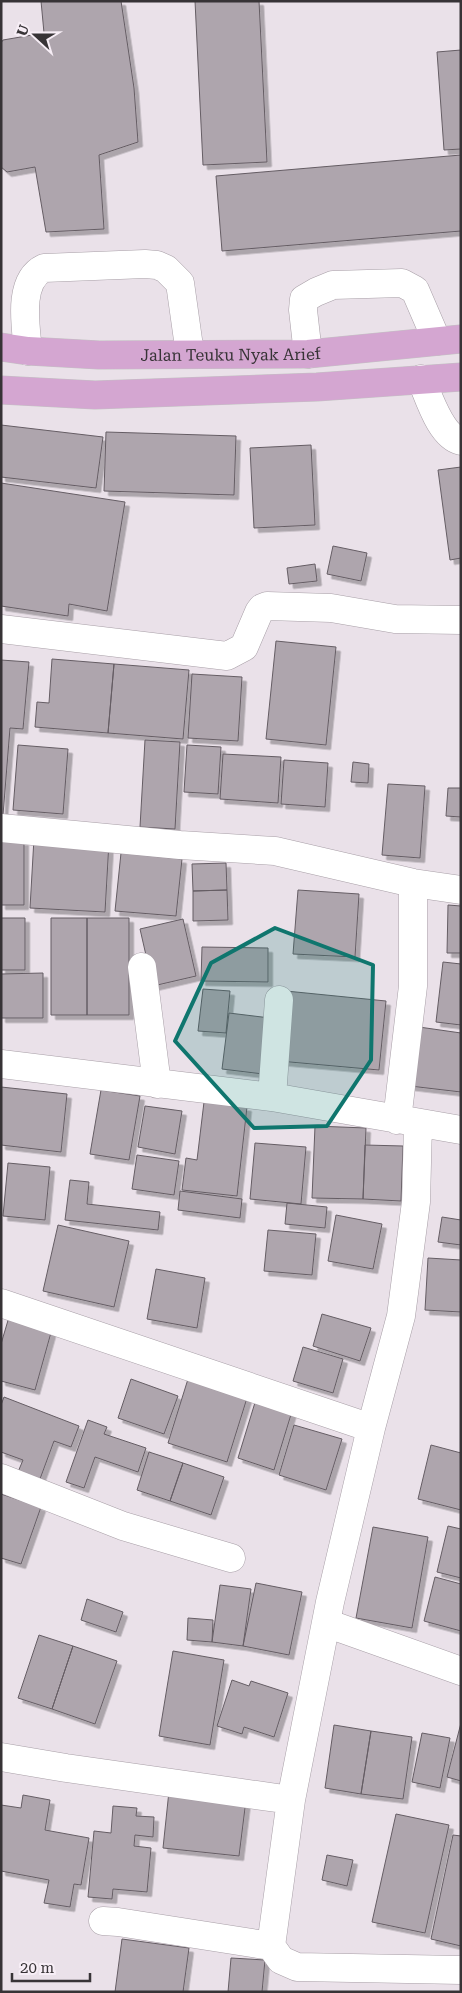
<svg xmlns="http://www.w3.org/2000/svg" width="462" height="1993" viewBox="0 0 462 1993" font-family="'Roboto Serif',serif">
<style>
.building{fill:#aea5ad;stroke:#655d64;filter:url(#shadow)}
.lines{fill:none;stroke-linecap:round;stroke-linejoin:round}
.minor-casing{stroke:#a89fa7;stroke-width:29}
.major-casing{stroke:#c3c2c3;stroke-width:29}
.minor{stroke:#fff;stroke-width:28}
.major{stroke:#d4a6d1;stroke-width:28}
.marked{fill:#0f766e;fill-opacity:0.2;stroke:#0f766e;stroke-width:4;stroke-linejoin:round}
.labels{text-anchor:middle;stroke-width:4;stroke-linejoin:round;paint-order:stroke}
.street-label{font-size:16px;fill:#373336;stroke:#f7eef6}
</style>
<defs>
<filter id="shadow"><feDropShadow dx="4.5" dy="4.5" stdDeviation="0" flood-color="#0004"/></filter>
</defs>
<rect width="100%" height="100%" fill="#eae1e9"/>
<!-- building -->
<path class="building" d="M41,1H121L134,88L138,142L99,155L104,229L46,232L35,167L7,172L1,167V43L3,40L44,33Z
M195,1H259L267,162L203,165Z
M461,50V149L444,150L437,52Z
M461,155V231L222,251L216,176Z
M1,425L103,437L96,488L1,477Z
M106,432L236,436L234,495L104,491Z
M311,445L315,525L254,528L250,448Z
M461,467V558L450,560L438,470Z
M1,483L125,502L107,611L69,604L68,616L1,606Z
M333,546L367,553L361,581L327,574Z
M315,564L317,581L289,584L287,568Z
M276,641L336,647L326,745L266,739Z
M52,659L114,664L108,733L35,727L37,702L49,703Z
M1,660L29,662L23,729L10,728L3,815L1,814Z
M114,664L189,670L183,739L108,733Z
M192,674L242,677L238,741L188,738Z
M145,740L180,742L175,829L140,827Z
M18,745L68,749L63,814L13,810Z
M187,745L221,747L218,794L184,792Z
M223,754L281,757L278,803L220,799Z
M284,760L328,763L325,807L281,804Z
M353,762L369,764L368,783L351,782Z
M388,784L425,786L420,858L382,855Z
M448,788H461V817L446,816Z
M34,838L109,842L105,912L30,908Z
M1,841H24V905H1Z
M121,853L182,859L176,916L115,911Z
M226,863L227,890L193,891L192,864Z
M227,890L228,920L193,921V891Z
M298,890L359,894L355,957L293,954Z
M448,905L461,906V953H447Z
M1,918H25V970H1Z
M51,918H87V1015H51Z
M87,918H129V1015H87Z
M183,919L196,976L153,986L140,929Z
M202,947L268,948V982L201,981Z
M443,962L461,964V1025L436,1022Z
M43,973V1018H1V974Z
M203,989L230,991L226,1033L198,1031Z
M286,991L386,1001L379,1070L279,1061Z
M229,1013L270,1018L263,1074L222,1069Z
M419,1027L461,1033V1092L410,1086Z
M1,1087L67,1094L61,1152L1,1145Z
M101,1090L140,1096L129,1160L90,1154Z
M204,1102L247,1107L237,1196L182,1190L186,1158L197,1160Z
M145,1106L182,1111L175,1154L138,1147Z
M315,1126L366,1128L363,1199L312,1198Z
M255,1143L306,1147L301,1204L250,1199Z
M365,1145L403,1146L401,1201L363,1199Z
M137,1155L179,1161L174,1195L132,1189Z
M8,1163L50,1167L45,1220L3,1216Z
M70,1180L89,1182L87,1204L160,1212L158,1230L65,1220Z
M180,1191L242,1199L240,1218L178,1210Z
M287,1203L327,1207L325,1228L285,1224Z
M336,1215L382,1224L373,1269L328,1261Z
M442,1217L461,1220V1245L438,1242Z
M58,1225L129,1241L114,1307L43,1291Z
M268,1230L316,1234L312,1275L264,1271Z
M428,1258L461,1260V1312L425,1310Z
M156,1269L205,1278L197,1328L147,1319Z
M322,1314L371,1328L360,1361L313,1346Z
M9,1317L52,1329L35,1390L1,1381V1344Z
M303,1347L343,1359L333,1393L293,1381Z
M131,1379L178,1396L164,1434L118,1418Z
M188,1379L247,1398L227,1462L168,1443Z
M257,1396L293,1408L274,1470L238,1458Z
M4,1397L79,1426L71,1447L54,1441L40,1479L18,1472L23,1460L1,1452V1405Z
M88,1420L107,1427L104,1434L146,1448L138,1472L95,1457L84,1488L66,1482Z
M294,1425L342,1439L326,1490L279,1475Z
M431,1445L461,1453V1510L418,1499Z
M149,1452L183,1463L170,1501L137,1490Z
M183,1463L224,1477L211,1515L170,1501Z
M1,1494L41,1507L21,1564L1,1558Z
M448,1526L461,1529V1578L437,1572Z
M373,1527L428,1537L412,1628L356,1618Z
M435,1577L461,1584V1631L424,1621Z
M256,1583L302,1592L289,1655L243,1646Z
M220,1585L251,1589L243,1646L212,1642Z
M87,1599L123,1612L116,1632L81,1620Z
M188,1618L213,1620L212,1642L187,1640Z
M39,1635L73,1646L52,1709L18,1698Z
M73,1646L117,1661L95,1724L52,1709Z
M173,1651L224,1660L210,1745L159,1736Z
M232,1680L249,1686L251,1681L288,1693L274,1737L244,1727L242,1734L217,1726Z
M461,1723V1781L447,1777Z
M334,1725L371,1731L361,1794L325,1788Z
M371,1731L412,1737L403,1799L361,1794Z
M422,1733L450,1738L440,1788L412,1782Z
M169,1791L246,1800L239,1856L163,1848Z
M23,1795L50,1800L45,1830L89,1838L81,1885L74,1884L70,1907L44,1903L49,1880L1,1871V1805L21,1808Z
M113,1806L137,1808L136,1816L154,1817L153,1837L135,1835L134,1846L151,1848L147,1892L113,1889L112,1899L88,1897L94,1831L111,1833Z
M396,1814L449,1825L425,1933L372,1922Z
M453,1835L461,1836V1946L431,1939Z
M327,1855L353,1860L347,1886L322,1880Z
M122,1939L189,1948L183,1992H115Z
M231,1958L265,1960L262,1992H228Z"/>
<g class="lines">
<defs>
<path id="minor" d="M28,351C26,327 17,281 44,268L145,264L157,265L166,269L180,283L190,354
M308,354L303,310L304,299L316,292L333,285L402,283L415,290L437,341
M421,379C429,397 440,436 461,441
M1,629L227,656L244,647L259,612L262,608L267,606L331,608L395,619L461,620
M1,828L180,845L275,851L413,883L461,890
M142,967L157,1084
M1,1064L272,1097L461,1130
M272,1097L279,1000
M397,1120L413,986V883
M418,1124L416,1202L401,1316L371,1428L330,1602L291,1800L271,1946L281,1960L297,1967L461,1970
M1,1303L371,1428
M1,1478L123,1526L231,1558
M326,1623L461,1671
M1,1757L66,1768L291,1800
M103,1921L118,1922L271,1946"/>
<g id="major">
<path id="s1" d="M1,347L28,351L99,355L308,354L461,339"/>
<path d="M1,390L95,395L317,387L461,377"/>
</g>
</defs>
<!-- minor casing -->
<use href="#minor" class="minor-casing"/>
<!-- major casing -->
<use href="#major" class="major-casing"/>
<!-- minor -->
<use href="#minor" class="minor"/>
<!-- major -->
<use href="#major" class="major"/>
</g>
<!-- marked area -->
<path class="marked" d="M275,928L373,965L371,1060L327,1126L254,1128L175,1041L211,963Z"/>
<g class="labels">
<!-- street labels -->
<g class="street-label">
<text dy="6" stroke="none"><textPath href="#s1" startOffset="230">Jalan Teuku Nyak Arief</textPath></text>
</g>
</g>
<!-- border -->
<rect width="462" height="1993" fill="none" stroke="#373336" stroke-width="5"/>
<!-- north arrow -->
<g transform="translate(35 35) rotate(291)" stroke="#f7eef6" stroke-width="4" paint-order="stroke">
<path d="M0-4L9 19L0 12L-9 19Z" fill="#373336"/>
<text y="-8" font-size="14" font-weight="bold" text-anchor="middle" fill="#373336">U</text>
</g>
<!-- scale -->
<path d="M12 1973v8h78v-8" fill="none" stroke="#373336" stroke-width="2.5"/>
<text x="20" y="1973" font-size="15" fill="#373336" stroke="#f7eef6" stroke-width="4" paint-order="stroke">20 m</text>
</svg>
